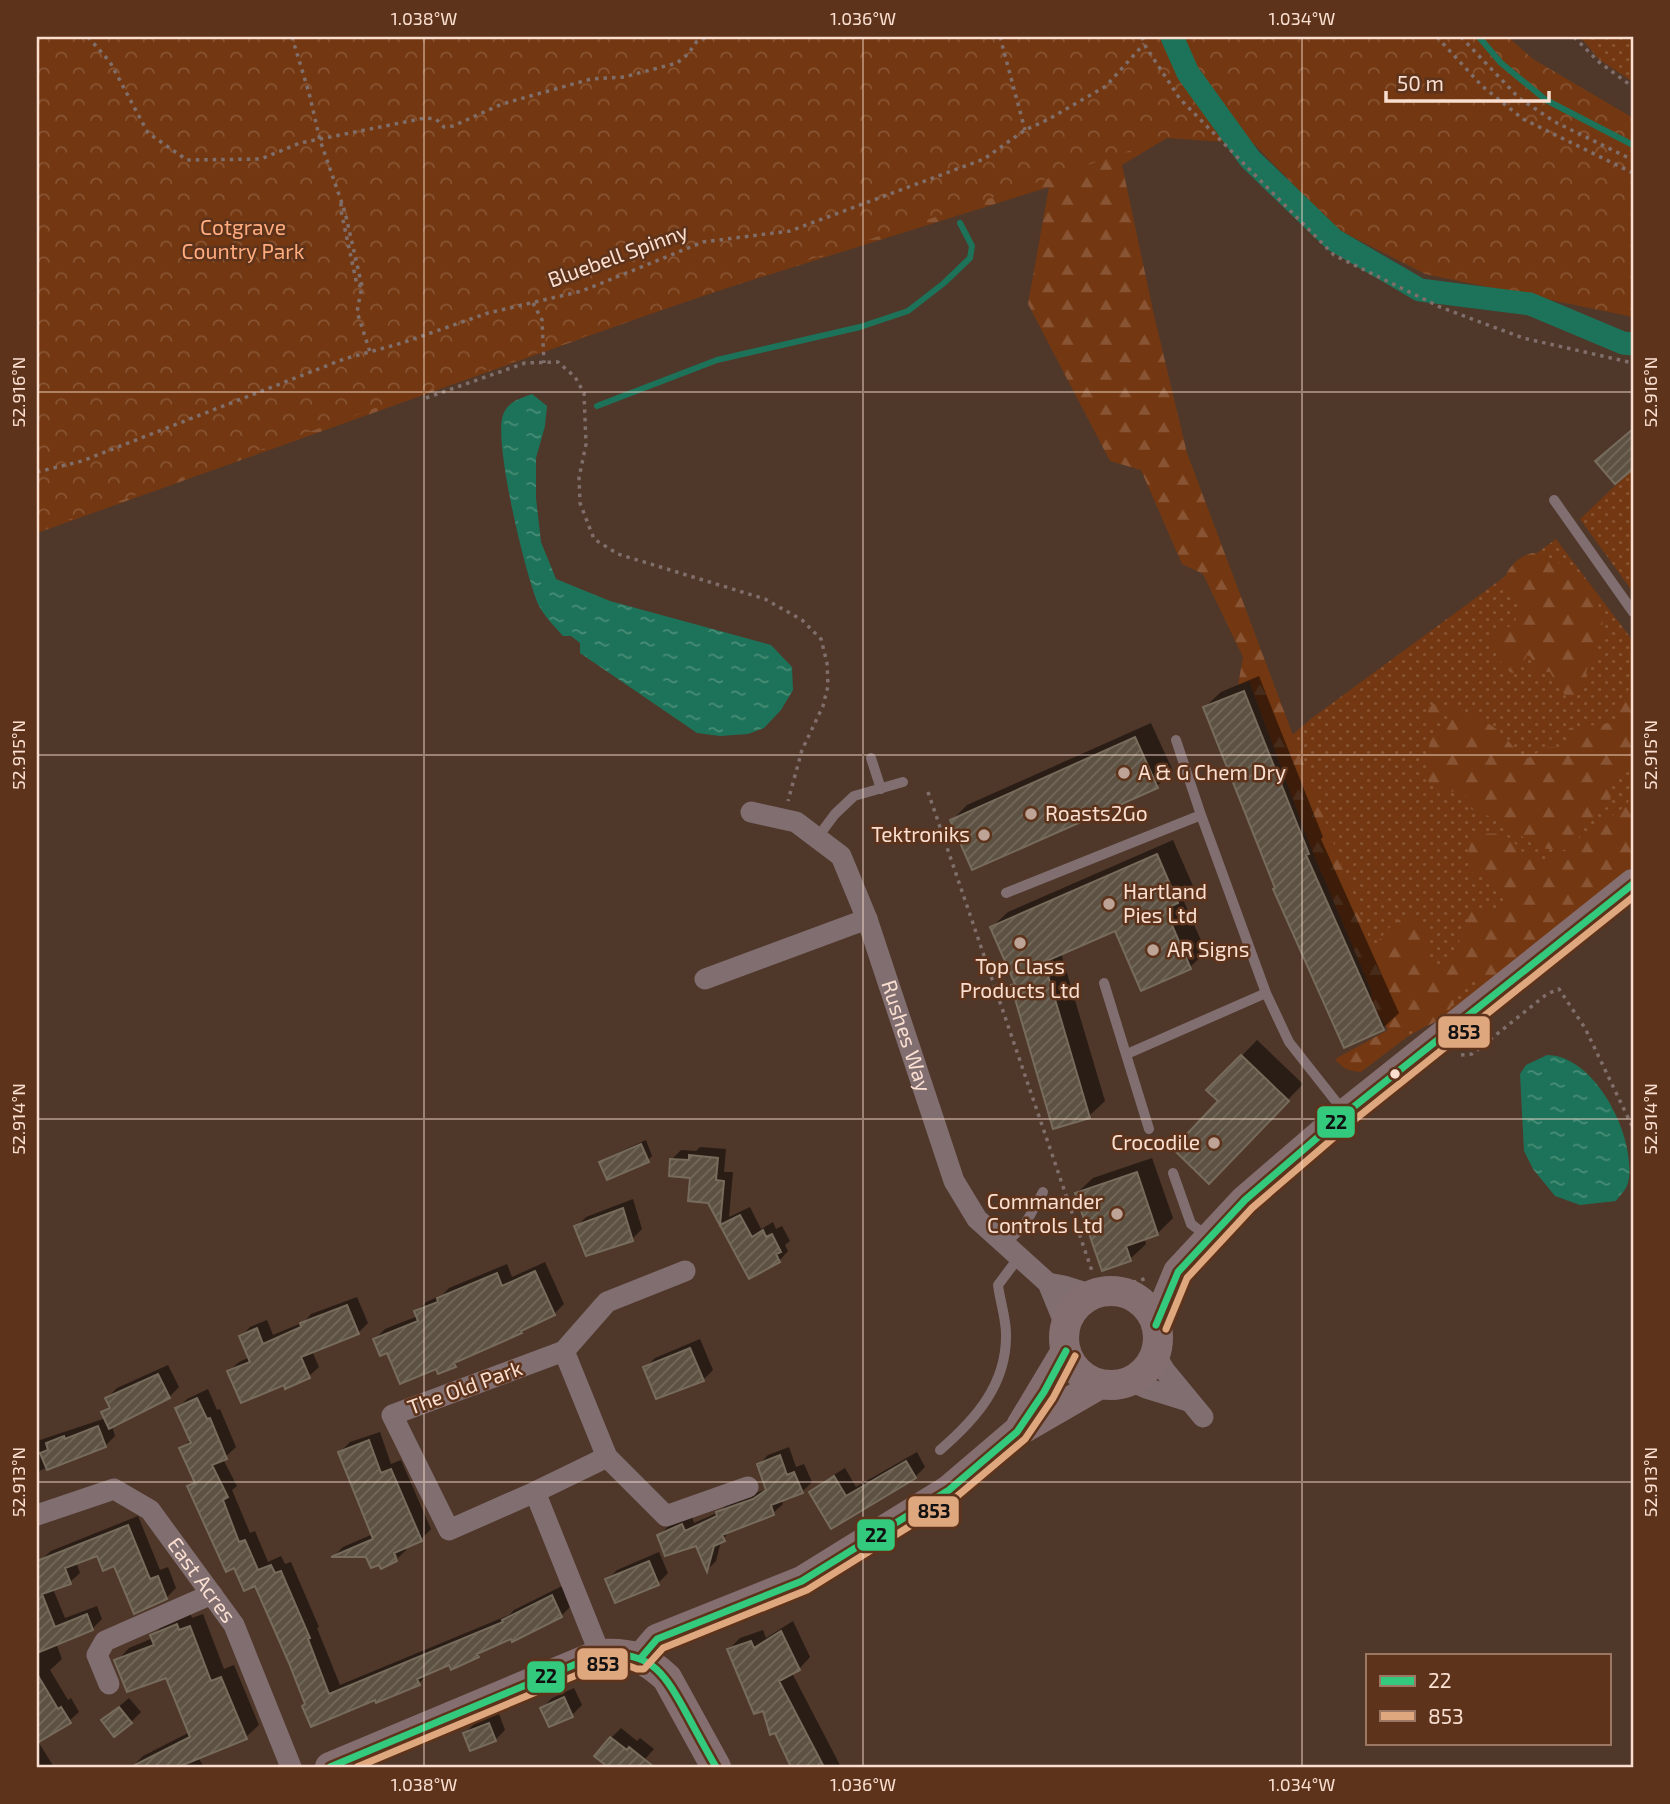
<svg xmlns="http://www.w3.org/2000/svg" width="1670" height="1804" viewBox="0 0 1670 1804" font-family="'Exo 2',sans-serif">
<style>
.grass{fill:url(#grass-dots)}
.forest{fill:url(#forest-firs)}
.park{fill:url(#park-crowns)}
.water{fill:url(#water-ripples)}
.shadow{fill:#0007;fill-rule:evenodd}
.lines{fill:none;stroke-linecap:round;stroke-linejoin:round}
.stream{stroke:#1d7359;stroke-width:6}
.canal{stroke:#1d7359;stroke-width:23}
.building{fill:url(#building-hatch);stroke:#776c5c;stroke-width:2}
.path{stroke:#806e6b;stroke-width:3.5;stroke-dasharray:3.5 5;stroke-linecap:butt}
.lane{stroke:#816e70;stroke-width:10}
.street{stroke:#816e70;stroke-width:21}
.secondary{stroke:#856e70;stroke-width:30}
.bus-1-casing{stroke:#5e331b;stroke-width:12}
.bus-2-casing{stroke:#5e331b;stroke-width:12}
.bus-1{stroke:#33ca7d;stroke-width:7}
.bus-2{stroke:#dfa77e;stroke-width:7}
.ticks{fill:none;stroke:#fadfd1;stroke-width:2;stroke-opacity:0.45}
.poi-dot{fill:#bea497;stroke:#5e331b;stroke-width:2.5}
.bus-dot{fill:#fadfd1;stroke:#5e331b;stroke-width:2.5}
.labels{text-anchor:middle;stroke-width:5;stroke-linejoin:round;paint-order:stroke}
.park-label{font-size:21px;fill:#ffac7f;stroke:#5e331b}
.street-label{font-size:21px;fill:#fadfd1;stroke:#5e331b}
.poi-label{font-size:21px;fill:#fadfd1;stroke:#5e331b;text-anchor:start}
.line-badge{stroke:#5e331b;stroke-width:2.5}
.pale-badge-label{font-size:19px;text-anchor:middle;font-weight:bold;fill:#111}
.neatline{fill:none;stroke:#fadfd1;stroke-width:2.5}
.ticks-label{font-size:18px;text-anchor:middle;fill:#fadfd1}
</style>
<defs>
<pattern id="grass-dots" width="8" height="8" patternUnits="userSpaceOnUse" patternTransform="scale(1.75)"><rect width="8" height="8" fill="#733811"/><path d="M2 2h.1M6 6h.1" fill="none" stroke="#885433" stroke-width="1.8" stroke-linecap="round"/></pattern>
<pattern id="forest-firs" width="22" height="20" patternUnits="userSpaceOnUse" patternTransform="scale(1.75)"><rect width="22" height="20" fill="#733811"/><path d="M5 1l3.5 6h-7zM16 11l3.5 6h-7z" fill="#885433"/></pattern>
<pattern id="park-crowns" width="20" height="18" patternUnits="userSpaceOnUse" patternTransform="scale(1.75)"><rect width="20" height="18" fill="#733811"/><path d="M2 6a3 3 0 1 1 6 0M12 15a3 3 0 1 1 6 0" fill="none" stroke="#885433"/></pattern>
<pattern id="water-ripples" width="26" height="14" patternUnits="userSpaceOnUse" patternTransform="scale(1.75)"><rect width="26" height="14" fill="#1d7359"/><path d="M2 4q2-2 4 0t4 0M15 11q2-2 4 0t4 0" fill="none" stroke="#4a8d77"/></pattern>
<pattern id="building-hatch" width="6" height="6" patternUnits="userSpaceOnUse" patternTransform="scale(1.75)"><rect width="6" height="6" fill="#5c5142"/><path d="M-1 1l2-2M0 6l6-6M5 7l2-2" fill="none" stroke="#746a5c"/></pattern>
</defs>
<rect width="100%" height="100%" fill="#4f372a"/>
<!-- grass -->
<path class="grass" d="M1580,37H1633V82L1600,60Z
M1633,469V592L1580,519Z
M1556,539L1633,641V866L1447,1014L1407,1037L1291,736L1312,718Z"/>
<!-- forest -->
<path class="forest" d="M37,37L1167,138L1122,165L1154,315L1187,453L1373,948C1384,935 1396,914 1415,914C1438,931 1419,948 1431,965L1443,966L1455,953L1469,914C1479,903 1491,915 1503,911C1508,892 1491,876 1473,874C1461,847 1473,828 1503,835C1514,838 1517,848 1524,853C1530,857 1540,858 1546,860L1567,850C1528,850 1535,843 1506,825C1494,817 1482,814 1469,808L1467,796C1457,789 1449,793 1439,789C1421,781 1426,770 1428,755C1429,749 1429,744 1431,737L1451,718L1444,715L1440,720L1428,719V708L1433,704C1457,705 1487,719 1504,736C1512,744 1516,753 1528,758L1547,747H1566L1569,728L1614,723C1622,709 1620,696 1633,685V759L1612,777L1610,804L1588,822L1576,842L1624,807L1633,796V866L1496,975L1484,981L1471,977C1460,982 1460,990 1455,1000C1446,1022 1426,1028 1404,1030L1407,1037L1361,1072C1349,1071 1343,1069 1335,1059L1388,1030L1372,1003L1371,990L1311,848L1249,681L1238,685L1243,657L1203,574L1182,564L1141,470L1110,461L1028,304L1049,187L695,298L37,533Z
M1532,553C1557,554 1598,591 1602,616C1604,628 1600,644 1595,654C1594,657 1590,660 1589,663C1583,679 1587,690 1569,700L1558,687L1550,672L1536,671L1531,657L1527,655L1520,671L1512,673C1502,667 1485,643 1497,632C1501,628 1510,627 1514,625L1521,603L1518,594L1509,596L1504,594C1499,577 1515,557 1532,553Z"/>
<!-- park -->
<path class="park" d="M37,37H1508L1533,59L1633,118V317L1425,274L1337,229L1254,144L1167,138L389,403L37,531Z"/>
<!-- water -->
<path class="water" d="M532,394L547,406L545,426L536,458V498L541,542L556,579L610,601L771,645L792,667L793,690L781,710L764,728L748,734L720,736L697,733L580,653V643L571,636H563C555,627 545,617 539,606C526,578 493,441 503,415C508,401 520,399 532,394Z
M1547,1055C1596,1055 1638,1140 1628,1183C1626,1190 1620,1195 1616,1201L1580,1205L1555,1196L1533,1169L1524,1151L1520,1074L1526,1065Z"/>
<!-- shadow -->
<path class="shadow" d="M1259,676L1323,837L1321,839L1399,1013L1383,1028L1205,707L1221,692Z
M1151,723L1173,771L1157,786L952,820L967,805Z
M1173,840L1193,886L1182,897L1206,952L1190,967L1142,988L1116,929L1061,953L1105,1101L1089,1116L1013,986L1016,982L992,927L1008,912Z
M1257,1040L1303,1084L1224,1166L1221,1101L1209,1090Z
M646,1140L652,1156L648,1160L601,1163L606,1158Z
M700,1147L726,1149L724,1172H733L729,1217L750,1207L761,1229L773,1222L776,1229L782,1226L790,1241L785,1245L788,1251L779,1261L749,1277L710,1201L692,1177L672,1159L681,1150L696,1151Z
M1152,1158L1173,1218L1157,1234L1144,1238L1146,1244L1130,1259L1077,1193L1093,1178Z
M633,1199L642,1229L632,1239L576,1227L586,1217Z
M545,1262L564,1304L554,1314L526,1327L521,1332L463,1357L455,1365L437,1367L388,1351L375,1339L385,1329L418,1316L416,1312L426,1302L442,1295L449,1288L507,1264L512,1277Z
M357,1297L368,1323L358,1333L312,1351L319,1367L309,1376L286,1387L284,1383L229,1371L239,1362L250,1357L241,1336L250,1327L267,1320L273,1335L304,1322L311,1314Z
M700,1339L713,1370L703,1380L645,1368L655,1358Z
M168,1365L179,1387L169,1397L112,1426L115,1436L105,1446L41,1470L37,1474V1441L106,1418L103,1412L110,1405L107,1398L117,1388Z
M208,1389L217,1410L220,1409L236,1447L223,1459L237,1486L232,1490L250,1533L255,1531L268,1562L281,1556L285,1564L291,1562L319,1627L317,1628L340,1685L509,1615L514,1610L562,1586L571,1606L561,1616L513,1639L512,1636L485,1648L478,1656L450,1663L429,1673L419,1683L376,1698L306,1703L256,1584L235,1566L189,1487L196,1481L182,1448L191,1439L177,1409L187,1399Z
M380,1432L391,1464L401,1460L431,1529L421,1539L405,1547L406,1550L396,1560L367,1555H335L343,1547L373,1534L340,1452L350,1442ZM392,1545L398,1558H394Z
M789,1447L796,1467L804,1464L812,1482L802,1492L781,1499L783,1504L773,1513L732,1529L721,1541L716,1561L708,1569L697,1544L659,1536L668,1526L692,1516L694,1523L719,1512L728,1503L764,1490L767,1488L759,1464L768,1455Z
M917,1452L925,1467L915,1477L832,1527L812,1492L822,1482L845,1468L856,1487Z
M138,1516L160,1570L168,1567L176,1588L166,1598L98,1554L76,1562L80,1573L70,1582L53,1589L65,1618L97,1606L102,1619L92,1629L56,1643L62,1659L50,1670L68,1700L71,1698L79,1712L69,1721L48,1734L37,1715V1563L51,1551Z
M659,1552L668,1573L658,1583L616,1601L607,1580L617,1570Z
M190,1612L192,1618L203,1614L224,1669L234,1665L259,1725L246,1737L198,1757L204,1767H132L143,1756L190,1732L167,1675L117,1661L129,1648L153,1638L152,1636L165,1623Z
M793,1621L810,1657L799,1669L792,1673L841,1767H791L776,1731L729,1649L740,1638L763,1630L766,1638Z
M574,1688L582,1705L572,1715L542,1708L552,1698Z
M129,1698L141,1712L131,1722L103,1720Z
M499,1714L505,1730L495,1740L465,1733L475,1723Z
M621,1728L637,1741L640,1738L654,1749L638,1767H623L613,1759L611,1738Z
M37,1740L54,1767H37Z"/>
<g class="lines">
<!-- stream -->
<path class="stream" d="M1479,37L1501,63L1546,100L1633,145
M597,406L717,360L860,327L908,311L944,283L970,258L972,246L960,223"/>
<!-- canal -->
<path class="canal" d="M1172,37L1188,73L1250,159L1334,240L1420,290L1530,304L1623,343L1633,344"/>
</g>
<!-- building -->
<path class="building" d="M1633,429V469L1615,484L1595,461Z
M1244,691L1309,854L1306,855L1384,1030L1344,1048L1273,889L1275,888L1203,707Z
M1135,737L1158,788L972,870L950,820Z
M1157,854L1178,903L1165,909L1191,969L1141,991L1115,931L1044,962L1090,1118L1053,1129L1011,985L1015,984L990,927Z
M1241,1055L1289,1101L1209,1184L1173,1149L1218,1101L1206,1090Z
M641,1144L649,1162L607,1180L599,1162Z
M689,1155L718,1158L716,1180L724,1181L720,1225L740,1215L752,1237L763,1230L766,1237L772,1234L781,1252L776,1254L780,1262L749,1279L708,1203L688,1201L690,1178L669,1176L670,1159L689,1160Z
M1137,1172L1158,1235L1126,1246L1131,1261L1102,1271L1075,1193Z
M623,1208L633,1241L586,1256L574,1226Z
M535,1271L555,1315L521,1331L522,1333L454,1363L456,1367L438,1374L436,1369L400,1384L387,1353L380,1356L373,1339L418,1321L414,1311L438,1302L437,1298L497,1273L502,1286Z
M347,1305L359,1334L301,1357L310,1378L285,1389L284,1385L241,1403L227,1371L250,1362L239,1336L257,1328L263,1344L301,1327L300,1323Z
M690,1348L704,1381L656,1399L643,1367Z
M158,1374L170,1398L109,1429L101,1412L110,1408L105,1398Z
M197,1398L207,1419L210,1418L227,1459L212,1465L228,1497L223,1500L239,1542L245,1540L258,1570L271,1565L275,1573L281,1571L310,1638L308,1639L329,1694L503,1622L502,1620L552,1595L562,1617L512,1642L511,1639L477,1654L479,1657L451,1670L449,1665L417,1679L420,1685L376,1703L375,1700L311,1727L302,1706L305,1704L289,1663L255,1586L244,1591L234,1568L226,1572L187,1486L195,1483L179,1448L191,1443L175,1408Z
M98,1426L106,1447L47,1470L40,1453L48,1450L46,1443L64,1436L65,1439Z
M369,1440L381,1473L391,1469L422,1541L394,1553L397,1561L381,1569L379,1565L371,1568L366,1557H331L373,1539L338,1452Z
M780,1455L787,1475L794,1472L803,1493L771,1505L774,1515L722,1535L725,1541L714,1546L707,1572L696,1546L665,1556L657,1535L682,1524L685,1531L717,1516L716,1512L753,1499L766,1490L757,1464Z
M906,1461L916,1478L831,1529L809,1492L834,1476L846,1496Z
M128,1525L150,1579L158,1576L167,1599L134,1614L114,1566L103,1571L97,1556L65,1568L71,1584L42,1594L55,1627L87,1614L93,1630L37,1653V1561Z
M649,1561L659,1585L615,1603L605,1579Z
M177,1624L179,1630L190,1626L211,1681L221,1677L247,1739L178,1767H131L190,1737L166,1678L127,1692L114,1660L154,1645L150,1635Z
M781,1631L800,1670L779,1681L824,1767H791L775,1733L770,1735L763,1711L754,1714L727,1649L751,1641L754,1648Z
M37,1674L58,1709L61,1707L71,1723L37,1743Z
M564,1697L573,1717L549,1727L540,1708Z
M119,1707L132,1723L114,1737L101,1720Z
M489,1723L496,1741L470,1751L463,1733Z
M610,1737L627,1750L629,1747L654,1767H608L594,1756Z"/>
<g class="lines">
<!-- path -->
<path class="path" d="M88,37L110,62L148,133L187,160L261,159L300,143L425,118L436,119L444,127L453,126L502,104L591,79L624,77L677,63L688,54L697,41L707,37
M292,37L309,93L320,140L345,212L362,286L357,312L370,352
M1000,37L1025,130
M1142,37L1144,44L1180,99L1334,255L1440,307L1523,338L1633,363
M1437,37L1482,86L1523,119L1633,173
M1461,37L1519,98L1555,122L1633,160
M1574,37L1599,62L1633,87
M341,203V211L357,285L362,286
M533,303L542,320L544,363
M426,398L525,363L558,362L575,377L584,393L586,444L579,478L580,503L594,539L618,554L765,599L802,620L821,639L827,663L828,686L823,706L802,750L788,801
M37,472L82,461L344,359L402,343L488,313L582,291L703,242L790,231L984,159L1025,130L1049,119L1106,86L1144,44
M928,792L1093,1274
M1461,1055L1472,1054L1547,994L1559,989L1585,1028L1633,1128
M1112,1284L1137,1288L1143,1294
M1125,1285L1147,1278"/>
<!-- lane -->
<path class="lane" d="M1554,500L1633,612
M1176,740L1201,815L1266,993L1289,1042L1345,1113
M871,758L881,789
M817,838L835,814L854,796L903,782
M1006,893L1201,815
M1104,983L1149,1129
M1127,1054L1266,993
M1173,1173L1191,1224L1207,1236
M1004,1244L1024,1226L1043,1192
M940,1450C976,1419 1007,1384 1006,1334C1006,1318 1000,1301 998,1285L1019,1257"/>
<!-- street -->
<g class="street">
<path id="s1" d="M751,812L796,822L841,856L867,919L954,1181L977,1219L1048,1283L1066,1327"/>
<path d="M705,979L867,919"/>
<path d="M1048,1283L1064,1286L1093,1295"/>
<path d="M564,1351L607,1302L685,1271"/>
<path d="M1155,1354L1165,1371L1203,1417"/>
<path d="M1130,1381L1146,1388L1188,1401"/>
<path d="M607,1457L666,1516L748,1487"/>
<path d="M535,1492L607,1457L564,1351L392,1415L449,1530L535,1492L600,1654"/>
<path id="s2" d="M37,1515L114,1489L150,1510L234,1625L291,1767"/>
<path d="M109,1684L97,1655L105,1641L212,1594"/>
</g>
<!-- secondary -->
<path class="secondary" d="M1064 1338a47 47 0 1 1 94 0a47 47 0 1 1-94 0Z
M1156,1325L1178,1272L1245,1200L1346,1113L1633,884
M1021,1426L1066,1351
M640,1659L657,1639L802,1581L949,1490L1017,1432L1100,1384
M330,1767L600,1654C631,1652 644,1657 667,1678L716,1767"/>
<defs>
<path id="bus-1" d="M1156,1325L1178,1272L1245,1200L1346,1113L1633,884
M640,1659L657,1639L802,1581L949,1490L1017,1432L1044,1392L1066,1351
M330,1767L600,1654C649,1652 662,1669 684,1709C695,1729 705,1748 716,1767"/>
<path id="bus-2" d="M1166,1329L1187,1278L1252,1208L1353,1121L1633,897
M357,1767L603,1664L621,1663L637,1669H644L663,1648L807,1590L955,1498L1025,1439L1053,1398L1075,1356"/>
</defs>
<!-- bus-1 casing -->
<use href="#bus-1" class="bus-1-casing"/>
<!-- bus-2 casing -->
<use href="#bus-2" class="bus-2-casing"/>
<!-- bus-1 -->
<use href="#bus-1" class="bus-1"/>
<!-- bus-2 -->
<use href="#bus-2" class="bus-2"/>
</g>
<!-- ticks -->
<path class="ticks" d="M424,37V1767M863,37V1767M1302,37V1767M37,392H1633M37,755H1633M37,1119H1633M37,1482H1633"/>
<!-- markers -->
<g class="poi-dot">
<circle cx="1124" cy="773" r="7"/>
<circle cx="1031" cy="814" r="7"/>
<circle cx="984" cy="835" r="7"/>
<circle cx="1109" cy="904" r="7"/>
<circle cx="1020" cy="943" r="7"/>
<circle cx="1153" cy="950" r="7"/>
<circle cx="1214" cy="1143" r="7"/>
<circle cx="1117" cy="1214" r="7"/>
</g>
<circle class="bus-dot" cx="1395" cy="1074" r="6"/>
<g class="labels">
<!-- park labels -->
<g class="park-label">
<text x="243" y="235">Cotgrave<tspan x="243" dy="24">Country Park</tspan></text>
</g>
<!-- street labels -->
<g class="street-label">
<text transform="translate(618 256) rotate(-20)" y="7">Bluebell Spinny</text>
<text dy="7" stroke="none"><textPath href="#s1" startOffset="294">Rushes Way</textPath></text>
<text transform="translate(465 1388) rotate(-20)" y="7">The Old Park</text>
<text dy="7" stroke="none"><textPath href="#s2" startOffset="210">East Acres</textPath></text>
</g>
<!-- poi labels -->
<g class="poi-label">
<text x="1138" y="780">A &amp; G Chem Dry</text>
<text x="1045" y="821">Roasts2Go</text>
<text x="970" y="842" text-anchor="end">Tektroniks</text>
<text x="1123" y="899">Hartland<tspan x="1123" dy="24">Pies Ltd</tspan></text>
<text x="1167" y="957">AR Signs</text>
<text x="1020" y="974" text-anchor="middle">Top Class<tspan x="1020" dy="24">Products Ltd</tspan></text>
<text x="1200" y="1150" text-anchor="end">Crocodile</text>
<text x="1103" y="1209" text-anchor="end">Commander<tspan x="1103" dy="24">Controls Ltd</tspan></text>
</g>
</g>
<g class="line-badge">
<rect x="1437" y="1015" width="54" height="34" rx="7" fill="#dfa77e"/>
<rect x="1316" y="1105" width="40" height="34" rx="7" fill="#33ca7d"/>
<rect x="907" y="1495" width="53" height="33" rx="7" fill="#dfa77e"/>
<rect x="856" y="1518" width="40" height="34" rx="7" fill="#33ca7d"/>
<rect x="576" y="1647" width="53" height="34" rx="7" fill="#dfa77e"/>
<rect x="526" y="1660" width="40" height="34" rx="7" fill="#33ca7d"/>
</g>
<g class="pale-badge-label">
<text x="1464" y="1039">853</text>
<text x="1336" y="1129">22</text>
<text x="934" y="1518">853</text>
<text x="876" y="1542">22</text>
<text x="603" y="1671">853</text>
<text x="546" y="1683">22</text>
</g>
<!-- border -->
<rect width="1670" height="1804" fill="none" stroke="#5e331b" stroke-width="77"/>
<!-- legend -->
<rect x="1366" y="1654" width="245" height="91" fill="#5e331b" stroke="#9c7864" stroke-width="2"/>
<rect x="1380" y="1676" width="35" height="10" fill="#33ca7d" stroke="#9c7864" stroke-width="2"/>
<text x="1428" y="1688" font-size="21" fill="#fadfd1">22</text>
<rect x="1380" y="1711" width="35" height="10" fill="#dfa77e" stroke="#9c7864" stroke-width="2"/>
<text x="1428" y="1724" font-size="21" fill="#fadfd1">853</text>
<!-- scale -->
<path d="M1386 91v10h163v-10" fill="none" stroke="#fadfd1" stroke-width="3.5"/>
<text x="1397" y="91" font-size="21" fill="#fadfd1" stroke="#5e331b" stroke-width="5" paint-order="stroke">50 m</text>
<rect x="38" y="38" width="1594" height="1728" class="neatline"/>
<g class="ticks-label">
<text x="424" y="25">1.038°W</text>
<text x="863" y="25">1.036°W</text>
<text x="1302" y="25">1.034°W</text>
<text transform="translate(19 392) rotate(-90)" y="6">52.916°N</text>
<text transform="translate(1651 392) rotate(-90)" y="6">52.916°N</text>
<text transform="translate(19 755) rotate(-90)" y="6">52.915°N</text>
<text transform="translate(1651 755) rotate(-90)" y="6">52.915°N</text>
<text transform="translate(19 1119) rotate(-90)" y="6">52.914°N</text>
<text transform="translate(1651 1119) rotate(-90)" y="6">52.914°N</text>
<text transform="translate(19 1482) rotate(-90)" y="6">52.913°N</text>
<text transform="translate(1651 1482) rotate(-90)" y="6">52.913°N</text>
<text x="424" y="1791">1.038°W</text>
<text x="863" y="1791">1.036°W</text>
<text x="1302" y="1791">1.034°W</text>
</g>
</svg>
